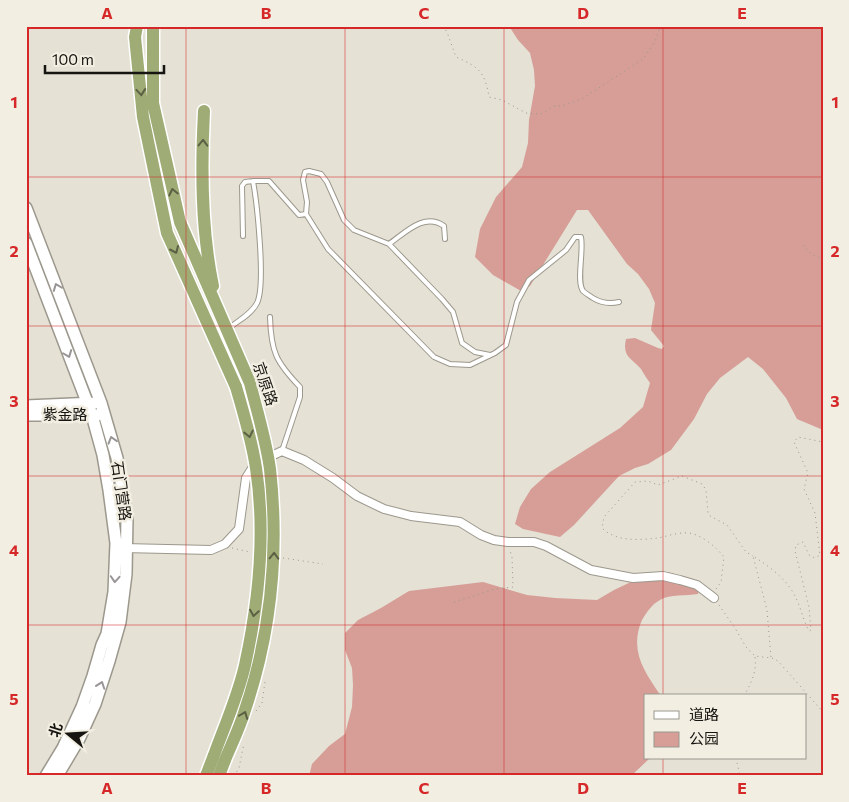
<svg xmlns="http://www.w3.org/2000/svg" width="849" height="802" viewBox="0 0 849 802" font-family="Commissioner,'Noto Sans SC',sans-serif">
<style>
.green{fill:#d69e97}
.lines{fill:none;stroke-linecap:round;stroke-linejoin:round}
.service-casing{stroke:#9c988d;stroke-width:6}
.minor-casing{stroke:#9c988d;stroke-width:10}
.secondary-casing{stroke:#9c988d;stroke-width:14}
.trunk-casing{stroke:#fff;stroke-width:15}
.path{stroke:#9b978e;stroke-width:1;stroke-dasharray:1 4;stroke-linecap:butt}
.service{stroke:#fff;stroke-width:4}
.minor{stroke:#fff;stroke-width:8}
.secondary{stroke:#fff;stroke-width:11}
.trunk{stroke:#9fac76;stroke-width:12}
.trunk-bridge-casing{stroke:#fff;stroke-width:15;stroke-linecap:butt}
.trunk-bridge{stroke:#9fac76;stroke-width:12}
.oneway{stroke:#5b6044}
.oneway2{stroke:#979694}
.grid{fill:none;stroke:#d62828;stroke-width:1;stroke-opacity:0.55}
.labels{text-anchor:middle;stroke-width:5;stroke-linejoin:round;paint-order:stroke}
.street-label{font-size:15px;fill:#171511;stroke:#f2eee2}
.neatline{fill:none;stroke:#d62828;stroke-width:2}
.grid-label{font-size:16px;text-anchor:middle;font-weight:bold;fill:#d62828}
</style>
<rect width="100%" height="100%" fill="#e5e1d5"/>
<!-- green -->
<path class="green" d="M509,26H823V430L797,419L786,398L763,369L748,357L720,378L707,394L694,419L671,450L648,464L635,468L619,476L574,525L560,537L523,529L515,524L520,507L531,489L550,472L620,428L643,407L650,383C647,379 644,374 641,369C631,357 622,357 626,339L635,338L658,348L662,349L664,346L651,330L655,303L649,289L638,274L627,264L588,210H577L530,286L521,291L493,275L475,257L480,229L496,197L522,167L528,143L529,120L535,86L534,70L530,53L518,40Z
M668,572L693,579L700,584L698,594C686,596 670,594 660,600C651,605 647,612 642,620C629,650 644,671 661,696H645V758H650L631,776H309L312,764L329,746L345,734L352,707L353,685L352,668L345,650V633L358,620L381,608L409,591L483,582L527,595L555,598L597,600L614,590L635,580L650,575Z"/>
<g class="lines">
<defs>
<path id="service" d="M306,214L307,202L303,180L305,172L309,171L321,174L327,182L344,220L354,230L389,244L442,299L453,312L462,343L475,352L490,355
M243,236L242,186L245,182L253,181
M389,244C405,233 424,212 444,226L445,239
M270,317C271,352 276,362 300,387V397L282,451
M228,329C237,321 251,315 257,303C266,285 257,203 253,181H269L299,215L306,214L328,249L434,357L450,364L470,365L495,353L506,345L517,302L529,280L566,250L575,237H581C584,251 576,281 583,291C585,293 590,296 593,298C601,303 610,304 619,302"/>
<path id="minor" d="M265,459L282,451L304,460L333,478L357,496L384,509L411,516L460,522L481,535L494,540L508,542H534L546,546L591,570L633,578L663,576L680,580L697,585L714,598
M123,548L211,550L225,544L239,529L246,478L255,464"/>
<path id="secondary" d="M26,208L101,403L117,458L127,517L126,574L120,622L109,661L95,704L79,739L57,776
M26,243L92,415L103,455L109,490L116,543L114,592L107,634L102,645L93,676L82,707L63,748L46,776
M26,406L95,403
M26,415H97"/>
<path id="trunk" d="M137,26L135,37L143,117L167,233L236,387
M153,26V103L180,222L250,383
M204,111C201,169 201,229 213,286
M206,776L214,755
M219,776L225,760"/>
</defs>
<!-- service casing -->
<use href="#service" class="service-casing"/>
<!-- minor casing -->
<use href="#minor" class="minor-casing"/>
<!-- secondary casing -->
<use href="#secondary" class="secondary-casing"/>
<!-- trunk casing -->
<use href="#trunk" class="trunk-casing"/>
<!-- path -->
<path class="path" d="M443,26L447,32L456,57C479,67 485,72 489,97L502,100L526,113L541,114L554,106H562L582,99L643,59L655,42L660,26
M803,245L811,254L823,259
M232,548L250,552
M283,558L323,564
M716,589L721,582L724,557C716,547 702,535 689,533C678,532 668,536 658,538C639,540 616,542 602,528L604,517L635,482L648,481L658,485L682,476L702,484L706,490L708,513L710,516L727,525L746,552L753,556
M454,602L495,589L513,587L512,557L510,550
M719,605L735,628L746,647L755,656L771,658L767,610L753,556C770,567 787,579 796,598C801,608 803,620 809,631L811,630L809,607L795,551L796,545L803,542L809,555L815,558L820,555L815,513L804,489L808,473L794,442L798,437L823,442
M772,658L778,661L823,712
M744,696C751,683 757,672 755,657
M256,711L262,703L265,682
M736,758L740,776
M234,776L239,768L244,743"/>
<!-- service -->
<use href="#service" class="service"/>
<!-- minor -->
<use href="#minor" class="minor"/>
<!-- secondary -->
<use href="#secondary" class="secondary"/>
<!-- trunk -->
<use href="#trunk" class="trunk"/>
<defs>
<path id="trunk-bridge" d="M214,755C225,725 238,696 245,665C259,601 266,534 256,468C252,441 244,414 236,387
M225,760C232,743 240,727 245,710C271,633 279,550 270,469C266,440 257,411 250,383"/>
</defs>
<!-- trunk-bridge casing -->
<use href="#trunk-bridge" class="trunk-bridge-casing"/>
<!-- trunk-bridge -->
<use href="#trunk-bridge" class="trunk-bridge"/>
</g>
<!-- one-way arrows -->
<defs><path id="oneway-chevron" d="M-2-3.5L2.5 0L-2 3.5" fill="none" stroke-width="1.6" stroke-linecap="round" stroke-linejoin="round" transform="scale(1.25)"/></defs>
<g class="oneway">
<use href="#oneway-chevron" transform="translate(141 92) rotate(85)"/>
<use href="#oneway-chevron" transform="translate(203 143) rotate(-89)"/>
<use href="#oneway-chevron" transform="translate(173 192) rotate(-103)"/>
<use href="#oneway-chevron" transform="translate(175 250) rotate(66)"/>
<use href="#oneway-chevron" transform="translate(249 434) rotate(78)"/>
<use href="#oneway-chevron" transform="translate(274 556) rotate(-88)"/>
<use href="#oneway-chevron" transform="translate(254 613) rotate(99)"/>
<use href="#oneway-chevron" transform="translate(244 715) rotate(-69)"/>
</g>
<g class="oneway2">
<use href="#oneway-chevron" transform="translate(57 287) rotate(-111)"/>
<use href="#oneway-chevron" transform="translate(68 354) rotate(69)"/>
<use href="#oneway-chevron" transform="translate(112 440) rotate(-107)"/>
<use href="#oneway-chevron" transform="translate(115 579) rotate(94)"/>
<use href="#oneway-chevron" transform="translate(101 685) rotate(-71)"/>
</g>
<!-- grid -->
<path class="grid" d="M186,26V776M345,26V776M504,26V776M663,26V696M26,177H823M26,326H823M26,476H823M26,625H823M663,758V776"/>
<g class="labels">
<!-- street labels -->
<g class="street-label">
<text transform="translate(265 384) rotate(71)" y="5">京原路</text>
<text x="65" y="420">紫金路</text>
<text transform="translate(121 491) rotate(82)" y="5">石门营路</text>
</g>
</g>
<!-- border -->
<rect width="849" height="802" fill="none" stroke="#f2eee2" stroke-width="55"/>
<!-- legend -->
<rect x="644" y="694" width="162" height="65" fill="#f2eee2" stroke="#9a978e"/>
<rect x="654" y="711" width="25" height="8" fill="#ffffff" stroke="#9a978e"/>
<text x="689" y="720" font-size="15" fill="#171511">道路</text>
<rect x="654" y="732" width="25" height="15" fill="#d69e97" stroke="#9a978e"/>
<text x="689" y="744" font-size="15" fill="#171511">公园</text>
<!-- north arrow -->
<g transform="translate(68 734) rotate(288)" stroke="#f2eee2" stroke-width="4" paint-order="stroke">
<path d="M0-4L9 19L0 12L-9 19Z" fill="#171511"/>
<text y="-8" font-size="14" font-weight="bold" text-anchor="middle" fill="#171511">北</text>
</g>
<!-- scale -->
<path d="M45 65v8h119v-8" fill="none" stroke="#171511" stroke-width="2.5"/>
<text x="52" y="65" font-size="15" fill="#171511" stroke="#f2eee2" stroke-width="4" paint-order="stroke">100 m</text>
<rect x="28" y="28" width="794" height="746" class="neatline"/>
<g class="grid-label">
<text x="107" y="19">A</text>
<text x="266" y="19">B</text>
<text x="424" y="19">C</text>
<text x="583" y="19">D</text>
<text x="742" y="19">E</text>
<text x="14" y="108">1</text>
<text x="835" y="108">1</text>
<text x="14" y="257">2</text>
<text x="835" y="257">2</text>
<text x="14" y="407">3</text>
<text x="835" y="407">3</text>
<text x="14" y="556">4</text>
<text x="835" y="556">4</text>
<text x="14" y="705">5</text>
<text x="835" y="705">5</text>
<text x="107" y="794">A</text>
<text x="266" y="794">B</text>
<text x="424" y="794">C</text>
<text x="583" y="794">D</text>
<text x="742" y="794">E</text>
</g>
</svg>
